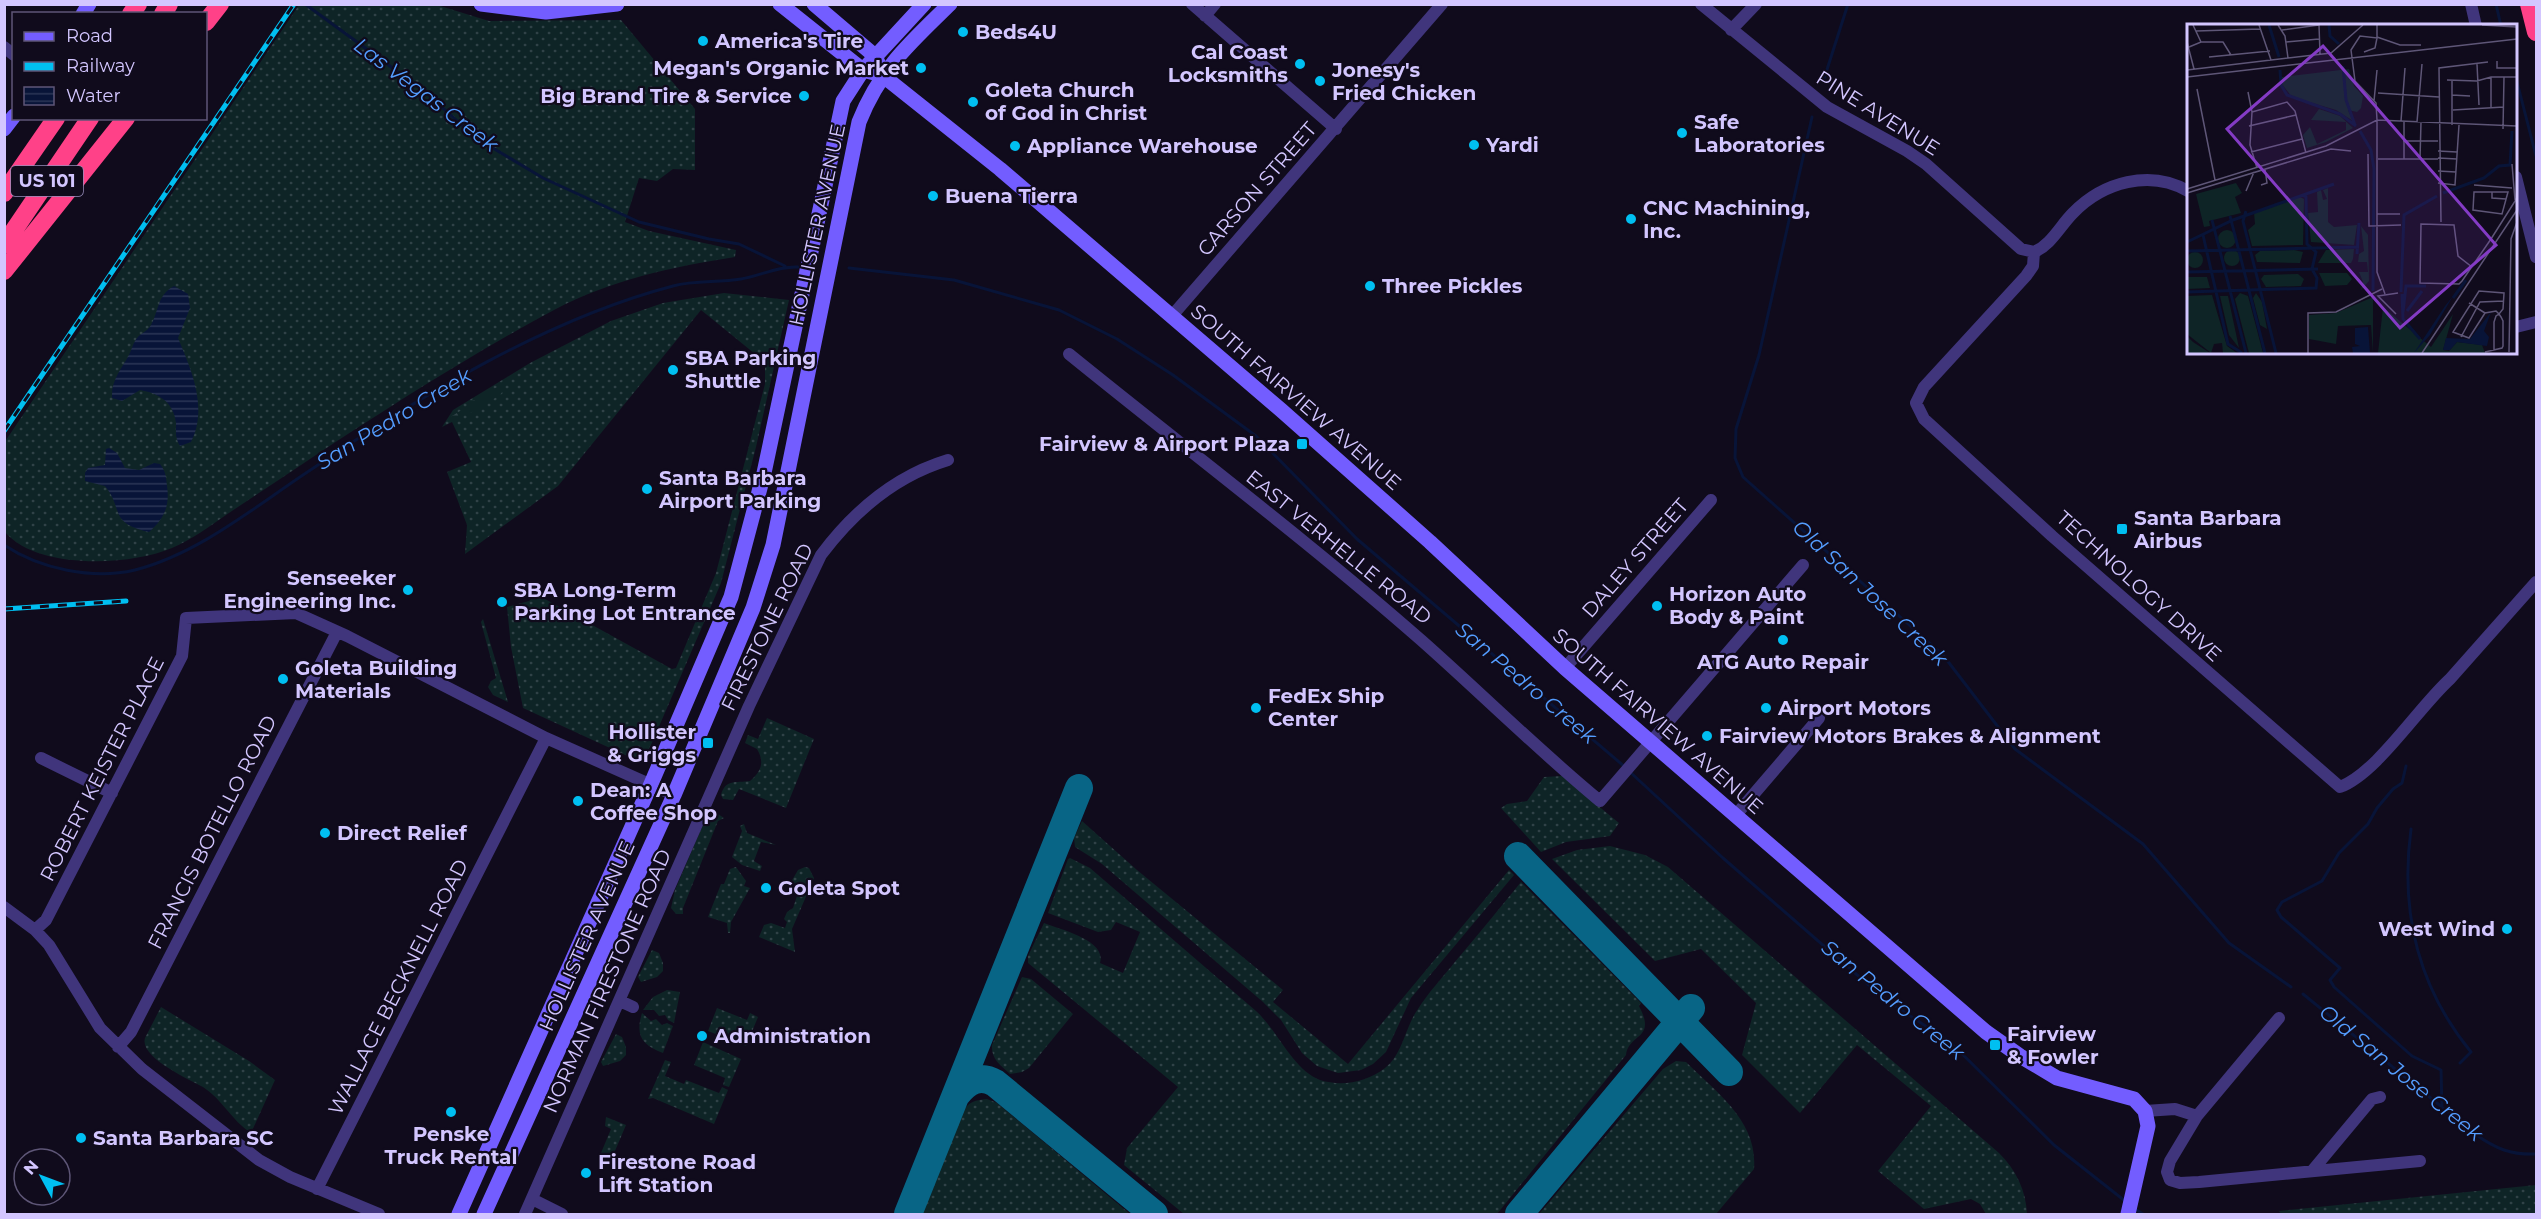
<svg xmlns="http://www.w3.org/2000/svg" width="2541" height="1219" viewBox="0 0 2541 1219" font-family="Montserrat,sans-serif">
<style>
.grass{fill:url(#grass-dots)}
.forest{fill:url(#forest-firs)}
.water{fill:url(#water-rules)}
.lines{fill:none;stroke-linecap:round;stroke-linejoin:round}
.stream{stroke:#081438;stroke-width:3}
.taxiway{stroke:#086586;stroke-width:28}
.street{stroke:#40357c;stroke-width:12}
.secondary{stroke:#735dff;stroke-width:15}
.highway{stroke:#ff4188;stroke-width:18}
.rail-casing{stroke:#00bff1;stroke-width:5}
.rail{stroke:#100b1c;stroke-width:3;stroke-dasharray:9;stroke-linecap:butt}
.poi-dot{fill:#00bff1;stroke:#100b1c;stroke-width:2}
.labels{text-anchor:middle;stroke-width:4.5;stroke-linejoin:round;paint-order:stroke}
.shield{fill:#100b1c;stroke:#988ebb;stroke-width:1.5}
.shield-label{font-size:18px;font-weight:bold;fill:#d3c6ff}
.poi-label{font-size:20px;font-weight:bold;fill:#d3c6ff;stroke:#100b1c;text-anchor:start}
.street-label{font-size:20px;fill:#d3c6ff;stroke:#100b1c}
.water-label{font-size:21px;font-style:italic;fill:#549dff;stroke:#100b1c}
.inset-river{fill:none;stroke:#081438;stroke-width:3}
.inset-road{fill:none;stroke:#5e5677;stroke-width:1.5}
.view{fill:#843bc5;fill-opacity:0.15;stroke:#843bc5;stroke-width:3}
.inset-edge{fill:none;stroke:#d3c6ff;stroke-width:3}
</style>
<defs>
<pattern id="grass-dots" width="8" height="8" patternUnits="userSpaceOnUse" patternTransform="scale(1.5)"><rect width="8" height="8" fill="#0e2426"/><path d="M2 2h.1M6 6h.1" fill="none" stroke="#304247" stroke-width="1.8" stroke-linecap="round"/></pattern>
<pattern id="forest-firs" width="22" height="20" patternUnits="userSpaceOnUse" patternTransform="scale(1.5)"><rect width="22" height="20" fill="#0e2426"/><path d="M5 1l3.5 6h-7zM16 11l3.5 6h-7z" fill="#304247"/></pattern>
<pattern id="water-rules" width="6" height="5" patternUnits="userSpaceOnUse" patternTransform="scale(1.5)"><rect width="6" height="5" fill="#081438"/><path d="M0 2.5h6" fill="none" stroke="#2b3556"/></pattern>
</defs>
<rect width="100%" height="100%" fill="#100b1c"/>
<!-- grass -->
<path class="grass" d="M299,5H437L489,21L621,20L695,109V170L673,169L657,181L639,178L625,222L649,231L736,250L735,257C671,267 611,280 554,310C470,355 389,407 310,459C282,478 254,496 226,515C210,526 191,540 172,548C130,566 37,570 5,532L4,443Z
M724,293L789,300L756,447L721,583L651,745L644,758L636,760L523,708L511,647L507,607L529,601L536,594L672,669L676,668L716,573L765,384V362L701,310L558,486L465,554L467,525L447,472L471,462L452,422L442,427L453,410L530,363L611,321L663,303Z
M483,619L508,702L493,695L488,687L491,681L496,678L481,622Z
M767,718L814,739L786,808L739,789L733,800L723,799L721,795C725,779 736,783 750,781C761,772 765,762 757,749L745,743L748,735L758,739Z
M1562,776L1619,823L1610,836L1566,842L1541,852L1501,808L1507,804L1527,801L1544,777Z
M718,814L724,818L718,821L683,908V914H676L671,908L675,890L705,820Z
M1082,821L1137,870L1283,990L1273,1002L1348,1064L1509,870L1514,875L1411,998L1386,1052L1373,1064L1361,1070L1338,1073L1317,1066L1302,1053L1281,1020L1263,1002L1102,864L1075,847L1074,838Z
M744,824L747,833L776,845L761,842L754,861L762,866L760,871L742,865L732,857L742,831L740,826Z
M1610,846L1645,855L1668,867L1999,1153C2016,1170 2026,1190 2027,1214H1986L1980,1204L1971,1199L1924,1209L1878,1171L1931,1106L1857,1045L1800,1113L1742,1055L1756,1003L1701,949L1655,961L1552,859L1577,850Z
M1070,858L1090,868L1256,1011C1278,1031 1293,1070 1320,1080C1342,1087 1367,1082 1385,1068C1403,1054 1405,1027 1418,1009C1428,993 1442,978 1454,963C1477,936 1499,909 1521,882L1641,1003L1639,1006C1657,1040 1629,1033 1626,1055L1497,1214H1184L1124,1165L1127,1148L1178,1087L1028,963V956L1044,923C1061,930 1107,940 1100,963L1123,973L1140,932L1116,922L1111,930L1098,932L1048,913L1068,859Z
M736,867L746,881L744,886L750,888L731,922L730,933H728L727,923L708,917L721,884H724L730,869Z
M805,867L809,868L814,878L792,929L795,952L759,937L764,925L771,923L785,928L787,922L784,919L787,912L793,908L800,887L791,882L798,870Z
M652,950L659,953L663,963V971L657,977L641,982L638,977Z
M1022,977L1031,979L1073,1014L1029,1068L1022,1072L1010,1074C1000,1065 991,1059 992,1045Z
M667,990L680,992L674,1023L668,1020L665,1015L659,1016L654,1010H643L653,997Z
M161,1007L249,1061L275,1080L251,1133C232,1121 222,1099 203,1087C188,1079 139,1057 145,1038Z
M717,1008L747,1020L750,1013L758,1017L746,1046L708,1031Z
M642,1013L651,1021L656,1019L662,1025L667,1023L673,1026L663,1053C642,1045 635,1036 642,1013Z
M616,1034L622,1037L626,1047V1055L620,1061L603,1066L601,1062Z
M703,1042L741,1059L729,1087L723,1085L725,1078L694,1065Z
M665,1060L671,1062L665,1076L684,1084L686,1080L719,1093L722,1087L728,1090L714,1124L653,1098L648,1099Z
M1676,1061L1686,1062C1717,1093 1758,1121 1754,1169L1716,1214H1539L1663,1069Z
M987,1099L997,1103L1130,1214H919C930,1187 949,1128 966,1107C972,1100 979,1100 987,1099Z
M606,1117L626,1125L612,1158L601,1153L611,1129L605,1126Z
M2536,1185V1214H2281L2279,1211Z"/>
<!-- forest -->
<path class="forest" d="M501,386L502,393L478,410L458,417L456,421L449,418L468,406L471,401L479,399L481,394Z"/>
<!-- water -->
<path class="water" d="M174,286L188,294L190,308L178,338C192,371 208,408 191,442L180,446C175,438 176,432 176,423C174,402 158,393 140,390L122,401L112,398C111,380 121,370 129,355C132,349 133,343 137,338C141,333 147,332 151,325C159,311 157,295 174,286Z
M109,448L117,453L125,468L139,470L154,463L160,464C166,472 166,477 167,486C170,506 164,519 149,532C108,523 124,509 105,486L85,481V473L88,468L105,465L106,449Z"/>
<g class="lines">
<!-- stream -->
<path class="stream" d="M305,4L424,91L476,138L543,178L639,222L709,239L739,244L785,266
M2496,4L2501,26
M2516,78L2536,156
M1823,82L1848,4
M1812,117L1759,355L1736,429L1735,458L1743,477L1943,655L2015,749L2143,844L2229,943L2291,987
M849,268L954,280L1059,310L1117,339L1173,375L1256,436L1357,539L1625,767
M4,545C40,569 93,580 135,570C201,553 258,504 315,467C422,395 547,319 673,286C695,280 718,283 741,279C760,276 778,266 798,267
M2406,766L2402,783L2393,789L2377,808L2368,824L2339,853L2322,881L2282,902L2277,910L2281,917L2340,968L2330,980L2334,987L2412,1056L2441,1070L2442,1108
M1630,772L1723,858L1886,1000L1950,1042L2054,1145L2125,1201
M2411,829C2400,911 2418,987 2471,1052L2460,1063
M2303,994L2475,1134C2496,1149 2511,1155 2536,1154
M2135,1209L2143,1214"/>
<!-- taxiway -->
<path class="taxiway" d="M1518,856L1729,1072
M957,1094C967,1081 980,1074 995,1083L1154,1214
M908,1214L1079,788
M1519,1214L1691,1008"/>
<!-- street -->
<path class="street" d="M1192,4L1336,129
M1701,4L1827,107L1907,151L1926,164L2021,249L2034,252
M2471,4L2476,26
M1205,16L1215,4
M1731,30L1756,4
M4,47L14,55
M2516,177L2536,257
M2188,191C2150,169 2103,182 2073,213C2060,226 2051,245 2034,252L2033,266L2026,276L1924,387L1916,403L1924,419L2052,536L2340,787C2377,773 2418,708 2450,679L2536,582
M1171,317L1442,4
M2516,327L2536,322
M1069,354C1186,449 1307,540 1421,640C1481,693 1538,750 1600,801L1803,565
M1565,668L1711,500
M41,758L112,793
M1735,816L1819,718
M4,907L35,930L49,945L100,1028L142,1069L259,1160L290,1177L379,1214
M35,930L46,920L182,656L186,618L296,613L347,636L546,738L674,795
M620,1001L633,1007
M2279,1018L2197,1116L2170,1161L2167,1172L2170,1180L2180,1183L2199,1182L2420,1161
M118,1047L131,1032L337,632
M2145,1111L2175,1109L2197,1116
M2312,1171L2372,1099L2380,1097
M317,1189L546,738
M532,1199L562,1214
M525,1214L749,706L821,555C854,511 895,476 948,460"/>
<!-- secondary -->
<path class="secondary" d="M481,4L546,12L617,4
M780,4L863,70L882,75L1000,169L1281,410L1430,542L1565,668L1986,1032L2020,1056L2057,1078L2134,1099L2145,1111L2148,1126L2128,1214
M814,4L875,56L879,65
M83,14L89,4
M4,129L14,116
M459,1214L651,784L731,597L764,473L843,101L863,70L924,4
M484,1214L674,795L753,608L773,545L859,122C880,69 910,43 950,4"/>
<!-- highway -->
<path class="highway" d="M2529,4L2536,32
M131,14L138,4
M163,14L169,4
M206,22L220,4
M4,193L56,118
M4,245L90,118
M4,271L126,118"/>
<defs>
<path id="rail" d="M4,431L294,4
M4,609L126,601"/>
</defs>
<!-- rail casing -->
<use href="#rail" class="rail-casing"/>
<!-- rail -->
<use href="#rail" class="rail"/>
</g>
<!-- markers -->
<g class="poi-dot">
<circle cx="963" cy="32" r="6"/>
<circle cx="703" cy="41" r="6"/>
<circle cx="1300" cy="64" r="6"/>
<circle cx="921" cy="68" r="6"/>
<circle cx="1320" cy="81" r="6"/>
<circle cx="804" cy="96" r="6"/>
<circle cx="973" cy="102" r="6"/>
<circle cx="1682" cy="133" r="6"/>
<circle cx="1474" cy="145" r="6"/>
<circle cx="1015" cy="146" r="6"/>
<circle cx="933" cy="196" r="6"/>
<circle cx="1631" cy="219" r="6"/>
<circle cx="1370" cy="286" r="6"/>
<circle cx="673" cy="370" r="6"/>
<rect x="1296" y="438" width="12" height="12" rx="3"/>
<circle cx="647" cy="489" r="6"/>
<rect x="2116" y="523" width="12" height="12" rx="3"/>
<circle cx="408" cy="590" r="6"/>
<circle cx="502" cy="602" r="6"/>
<circle cx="1657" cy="606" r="6"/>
<circle cx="1783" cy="640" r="6"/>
<circle cx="283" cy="679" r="6"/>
<circle cx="1256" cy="708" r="6"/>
<circle cx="1766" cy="708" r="6"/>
<circle cx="1707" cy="736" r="6"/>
<rect x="702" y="737" width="12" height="12" rx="3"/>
<circle cx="578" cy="801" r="6"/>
<circle cx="325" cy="833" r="6"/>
<circle cx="766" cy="888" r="6"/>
<circle cx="2507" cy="929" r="6"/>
<circle cx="702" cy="1036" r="6"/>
<rect x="1989" y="1039" width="12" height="12" rx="3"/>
<circle cx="451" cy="1112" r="6"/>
<circle cx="81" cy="1138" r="6"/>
<circle cx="586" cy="1173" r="6"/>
</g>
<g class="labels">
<!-- shield labels -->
<rect class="shield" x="11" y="166" width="72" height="30" rx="4.5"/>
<g class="shield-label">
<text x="47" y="187">US 101</text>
</g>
<!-- poi labels -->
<g class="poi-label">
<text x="975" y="39">Beds4U</text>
<text x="715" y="48">America's Tire</text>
<text x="1288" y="59" text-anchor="end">Cal Coast<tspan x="1288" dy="23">Locksmiths</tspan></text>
<text x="909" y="75" text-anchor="end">Megan's Organic Market</text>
<text x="1332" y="77">Jonesy's<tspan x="1332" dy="23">Fried Chicken</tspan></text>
<text x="985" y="97">Goleta Church<tspan x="985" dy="23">of God in Christ</tspan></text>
<text x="792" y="103" text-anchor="end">Big Brand Tire &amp; Service</text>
<text x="1694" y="129">Safe<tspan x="1694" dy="23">Laboratories</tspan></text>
<text x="1486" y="152">Yardi</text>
<text x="1027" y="153">Appliance Warehouse</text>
<text x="945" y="203">Buena Tierra</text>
<text x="1643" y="215">CNC Machining,<tspan x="1643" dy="23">Inc.</tspan></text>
<text x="1382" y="293">Three Pickles</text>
<text x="685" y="365">SBA Parking<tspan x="685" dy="23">Shuttle</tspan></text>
<text x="1290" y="451" text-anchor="end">Fairview &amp; Airport Plaza</text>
<text x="659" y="485">Santa Barbara<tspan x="659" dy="23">Airport Parking</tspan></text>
<text x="2134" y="525">Santa Barbara<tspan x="2134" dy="23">Airbus</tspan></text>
<text x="396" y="585" text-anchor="end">Senseeker<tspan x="396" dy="23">Engineering Inc.</tspan></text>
<text x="514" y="597">SBA Long-Term<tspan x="514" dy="23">Parking Lot Entrance</tspan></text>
<text x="1669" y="601">Horizon Auto<tspan x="1669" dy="23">Body &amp; Paint</tspan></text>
<text x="1783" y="669" text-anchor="middle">ATG Auto Repair</text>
<text x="295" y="675">Goleta Building<tspan x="295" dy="23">Materials</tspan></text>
<text x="1268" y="703">FedEx Ship<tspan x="1268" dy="23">Center</tspan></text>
<text x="1778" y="715">Airport Motors</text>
<text x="696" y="739" text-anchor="end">Hollister<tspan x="696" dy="23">&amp; Griggs</tspan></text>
<text x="1719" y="743">Fairview Motors Brakes &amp; Alignment</text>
<text x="590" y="797">Dean: A<tspan x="590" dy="23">Coffee Shop</tspan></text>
<text x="337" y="840">Direct Relief</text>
<text x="778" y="895">Goleta Spot</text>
<text x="2495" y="936" text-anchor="end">West Wind</text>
<text x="2007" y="1041">Fairview<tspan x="2007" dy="23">&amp; Fowler</tspan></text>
<text x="714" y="1043">Administration</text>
<text x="451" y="1141" text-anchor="middle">Penske<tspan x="451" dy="23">Truck Rental</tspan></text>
<text x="93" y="1145">Santa Barbara SC</text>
<text x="598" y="1169">Firestone Road<tspan x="598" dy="23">Lift Station</tspan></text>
</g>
<!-- street labels -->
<g class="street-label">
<text transform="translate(1878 113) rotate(32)" y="7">PINE AVENUE</text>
<text transform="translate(1257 189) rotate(-49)" y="7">CARSON STREET</text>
<text transform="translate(817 225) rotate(-78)" y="7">HOLLISTER AVENUE</text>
<text transform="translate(1296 397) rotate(41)" y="7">SOUTH FAIRVIEW AVENUE</text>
<text transform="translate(1339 547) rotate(39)" y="7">EAST VERHELLE ROAD</text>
<text transform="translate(1635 558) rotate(-49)" y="7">DALEY STREET</text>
<text transform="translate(2139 586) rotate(42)" y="7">TECHNOLOGY DRIVE</text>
<text transform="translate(767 627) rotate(-64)" y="7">FIRESTONE ROAD</text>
<text transform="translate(1658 721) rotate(41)" y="7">SOUTH FAIRVIEW AVENUE</text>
<text transform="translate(102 769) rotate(-63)" y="7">ROBERT KEISTER PLACE</text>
<text transform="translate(212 832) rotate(-63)" y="7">FRANCIS BOTELLO ROAD</text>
<text transform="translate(587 936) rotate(-66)" y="7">HOLLISTER AVENUE</text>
<text transform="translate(607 981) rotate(-66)" y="7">NORMAN FIRESTONE ROAD</text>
<text transform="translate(398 987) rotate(-63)" y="7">WALLACE BECKNELL ROAD</text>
</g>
<!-- water labels -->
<g class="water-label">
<text transform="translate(426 95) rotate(37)" y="7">Las Vegas Creek</text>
<text transform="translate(394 419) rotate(-31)" y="7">San Pedro Creek</text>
<text transform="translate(1870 593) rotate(43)" y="7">Old San Jose Creek</text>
<text transform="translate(1526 683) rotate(40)" y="7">San Pedro Creek</text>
<text transform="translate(1893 1000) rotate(39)" y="7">San Pedro Creek</text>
<text transform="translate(2401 1073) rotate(39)" y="7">Old San Jose Creek</text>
</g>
</g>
<!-- overview -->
<g transform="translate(2187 24)">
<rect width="330" height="330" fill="#100b1c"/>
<path d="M162,45L167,62L176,72L174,84L170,88L161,86L166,97L149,86L105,73L94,59L95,53ZM132,85L153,92L166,104L139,118L120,124L116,111L123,103L130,120L159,106V98L124,96ZM49,159L55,169L48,173L54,189L22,197L23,202L17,203L9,170ZM141,164V198L147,203L170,201L167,221L124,218L121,189L131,188L130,168L134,166L136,176L140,175L136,166ZM113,173L117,175L116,221L65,222L61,206L68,200L67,189ZM174,202L181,211L182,257L174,266L176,258L172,248H181L180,238H171L172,230L177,227ZM31 215a9 9 0 1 1 18 0a9 9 0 1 1-18 0ZM107,226L116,228L113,239L70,238L68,231L73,227ZM139,226L167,225L166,235L164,239H131ZM37 234a8 8 0 1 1 16 0a8 8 0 1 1-16 0ZM0 236a8 8 0 1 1 16 0a8 8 0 1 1-16 0ZM132,249H160L165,255L160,261L138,262ZM111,250L117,255L114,262L79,263L74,255L77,251ZM0,253H20L23,264L0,265ZM53,269L61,272L76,329H62L48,275ZM69,269L75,278L80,305L73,301L66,274ZM25,271L40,322L50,329H27H36L35,319L27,320L24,329L0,310V272ZM33,272H41L52,324L42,311ZM186,273V329L184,301L151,302L149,320L122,315V291L149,289ZM196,283L244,323L266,290L256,326L262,327L270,318L295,321L298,329H191Z" fill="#0e2426"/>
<path d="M0,312L6,318L23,329H0Z" fill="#0e2426"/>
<path d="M266,272L243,311L227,329L258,282ZM304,288L297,307L302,313L300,322L270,318L263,326H256L259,314L283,315ZM181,303L183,329H166L165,323L173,322L168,320V304Z" fill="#081438"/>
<path class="inset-river" d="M82,1L92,33M142,1L143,12L152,20M156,42L159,76L168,101M93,46L94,61L100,71L153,90L169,102M173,107L184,126L187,145L186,267M256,169L297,154L312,142L323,141L325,107M59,187L56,197L89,329M43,192L78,329M25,196L59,329M16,211L41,320L55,329M0,218L46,196L147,160M0,227L172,223M170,230L172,199M0,248L131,245M0,268L129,264L130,254L125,245L129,228L120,220L119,173L115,171M214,268L217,191L250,172M215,270L216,295L233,315M266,274L279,256M220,287L235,267M216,288L219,262H239"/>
<path class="inset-road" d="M6,1L14,18M72,1L84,36M91,1L98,12L101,34M132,1L133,30M295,1L330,3M95,6L132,1M9,7L73,5M190,13L213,21H234M0,18L7,45M99,18L132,15M2,23L14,18H36L44,31M177,28L188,24L190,14M22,33L83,27M310,37V44H330M290,40L292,81M0,46L144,29L176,1M0,53L330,15M304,53V83M260,56L290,57L304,53H330M10,65L28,156M61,68L65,88L63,121L70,144M191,69L252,73M265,71L283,72M187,77L190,46M266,86L317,83M65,88L100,78L108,87L119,129M190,96V248L198,270M190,96L189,79L168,57L164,26L173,12L190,14V1M214,97L218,44M230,98L235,40M265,101V56M62,102L109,91M316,105L317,53M216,117H251M251,127L270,128M64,128L115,115M181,130L182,202L214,201M251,134L270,135M191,135H251M217,135V98M233,135L234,98M325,140L328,176M251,147L269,148M251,159L268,161L272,101M74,161L80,159L78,145M287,161L325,164M0,165L139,122L190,96L330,102M59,167L67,148M287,168H321L315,190L286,186ZM305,168V174L319,175M0,169L144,125L164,127M190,190H213M254,198L252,44L301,38M285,243L271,232L267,201L234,200L233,259L272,260L275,257L304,215L330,174M282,279L298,289M209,290L191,272L211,269M274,313L293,278L317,277M298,328L315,324L316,322V297L314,293L312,290L309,287L298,289L282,314L266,308L292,267L317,269L316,285L312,290L309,292L307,298V326M322,328L324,215L330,198M121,329V289L149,288L195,265M235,329L330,186"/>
<path class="view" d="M136,22L309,221L213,304L40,105Z"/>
<rect width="330" height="330" class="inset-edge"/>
</g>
<!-- border -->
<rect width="2541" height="1219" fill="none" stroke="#d3c6ff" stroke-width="12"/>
<!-- legend -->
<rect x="12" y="12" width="195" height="108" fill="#100b1c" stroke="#5e5677" stroke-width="1.5"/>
<rect x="24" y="32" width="30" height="9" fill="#735dff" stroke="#5e5677" stroke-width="1.5"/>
<text x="66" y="42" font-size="18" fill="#d3c6ff">Road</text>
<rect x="24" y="62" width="30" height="9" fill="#00bff1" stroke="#5e5677" stroke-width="1.5"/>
<text x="66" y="72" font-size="18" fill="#d3c6ff">Railway</text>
<rect x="24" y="87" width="30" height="18" fill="url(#water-rules)" stroke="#5e5677" stroke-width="1.5"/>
<text x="66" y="102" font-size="18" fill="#d3c6ff">Water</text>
<!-- north arrow -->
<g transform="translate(42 1177) rotate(311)"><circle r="28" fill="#100b1c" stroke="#5e5677" stroke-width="1.5"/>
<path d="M0-4.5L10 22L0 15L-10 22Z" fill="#00bff1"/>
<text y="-9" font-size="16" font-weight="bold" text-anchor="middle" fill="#d3c6ff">N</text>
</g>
</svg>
